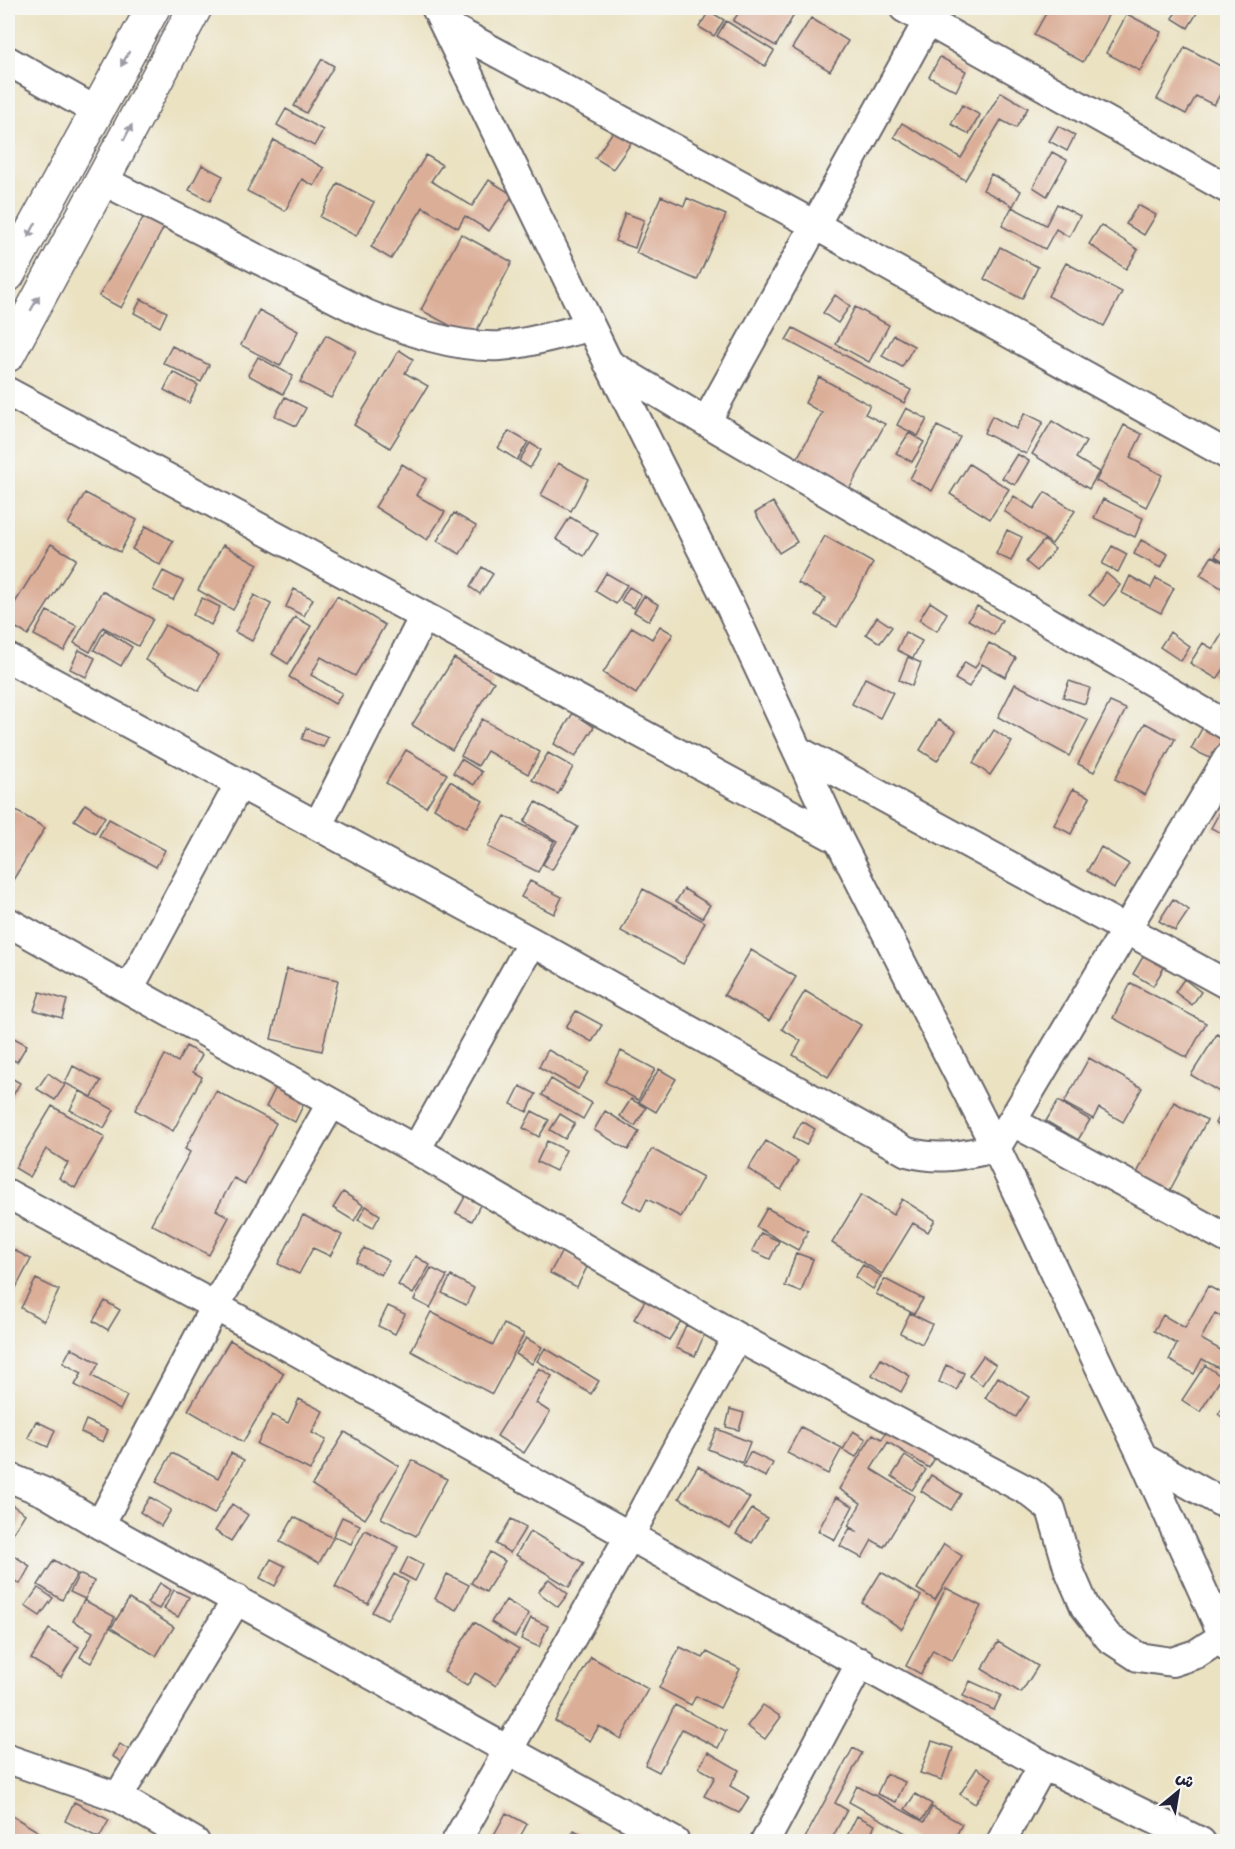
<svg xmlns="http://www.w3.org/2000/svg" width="1235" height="1849" viewBox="0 0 1235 1849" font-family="Dekko,'Playpen Sans Arabic',sans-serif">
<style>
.building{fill:#dbae98}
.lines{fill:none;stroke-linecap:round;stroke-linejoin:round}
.minor-casing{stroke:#68656a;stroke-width:32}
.secondary-casing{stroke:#68656a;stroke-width:36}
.minor{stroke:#fff;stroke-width:28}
.secondary{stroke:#fff;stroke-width:33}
.oneway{fill:#9c9ca7}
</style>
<rect width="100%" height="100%" fill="#f6f6f2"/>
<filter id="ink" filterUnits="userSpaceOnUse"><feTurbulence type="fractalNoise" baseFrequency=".0167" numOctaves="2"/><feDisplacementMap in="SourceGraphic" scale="12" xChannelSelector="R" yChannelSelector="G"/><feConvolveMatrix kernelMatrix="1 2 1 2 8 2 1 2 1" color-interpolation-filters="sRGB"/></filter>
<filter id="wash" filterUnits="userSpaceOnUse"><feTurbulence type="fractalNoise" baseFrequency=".008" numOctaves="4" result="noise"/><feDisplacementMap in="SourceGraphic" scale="24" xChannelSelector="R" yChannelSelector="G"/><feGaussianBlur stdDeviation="1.35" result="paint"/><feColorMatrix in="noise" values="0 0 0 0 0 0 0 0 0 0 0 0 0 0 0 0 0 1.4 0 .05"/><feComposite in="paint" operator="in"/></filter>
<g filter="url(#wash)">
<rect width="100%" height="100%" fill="#ebe2c2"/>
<g id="blocks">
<!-- building -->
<path class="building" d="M742,8H798L776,46L733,21Z
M1049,8H1106L1111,10L1083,62L1034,35Z
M1179,8H1200L1188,28L1172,18Z
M709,11L724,20L714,36L699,27Z
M1127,14L1161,32L1140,71L1106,53Z
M811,18L848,41L830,71L792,48Z
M726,21L774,51L765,66L717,36Z
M1185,47L1228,70V80L1214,105L1196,96L1186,114L1157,99Z
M940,57L966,71L956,91L929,77Z
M322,59L334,66L306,113L294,106Z
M1001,92L1028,108L1016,128L1001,120L965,180L894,137L902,123L961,158Z
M962,105L980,115L969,134L951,124Z
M286,109L323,130L314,146L277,125Z
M1058,126L1075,135L1067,151L1049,141Z
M616,127L634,139L613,169L595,158Z
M274,140L324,168L314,186L302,179L285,211L247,191Z
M1052,152L1067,160L1047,196L1033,187Z
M426,155L442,165L431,181L472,206L489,180L513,195L489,231L465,216L458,228L423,207L391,259L371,247Z
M202,165L223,176L210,201L189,190Z
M991,174L1021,191L1013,206L983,190Z
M338,183L374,202L356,236L320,217Z
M661,196L684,206L687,198L726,215L697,280L636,253Z
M1057,204L1080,216L1069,237L1056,229L1045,249L1002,226L1012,207L1046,225Z
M1138,205L1156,215L1144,235L1126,224Z
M625,213L644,220L635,248L615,241Z
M144,216L164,227L121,308L99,296Z
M1101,225L1138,250L1126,269L1089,244Z
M461,234L512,262L473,338L421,310Z
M1000,247L1038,267L1022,299L984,279Z
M1066,263L1122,292L1104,326L1048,296Z
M835,295L850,306L838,323L823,313Z
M141,299L167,312L160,327L134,313Z
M855,307L889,325L869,362L836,344Z
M259,310L298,331L280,366L241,345Z
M793,328L911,390L904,403L786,340Z
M326,335L356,351L331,398L300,382Z
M894,335L914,346L902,367L882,356Z
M172,346L209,365L201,382L163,363Z
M399,350L413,359L405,373L428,386L390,448L354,425Z
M258,357L293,376L283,394L248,375Z
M173,372L198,385L189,403L164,390Z
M819,377L870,405L865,414L885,424L847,493L794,464L822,413L805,403Z
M285,397L306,408L296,426L275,416Z
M906,408L927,419L918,436L897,425Z
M1025,413L1043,422L1026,454L984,433L992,416L1016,429Z
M1052,421L1086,442L1076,458L1099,472L1089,489L1032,454Z
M1124,425L1142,434L1130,458L1162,475L1146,507L1096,481Z
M937,426L960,437L932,491L910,479Z
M509,431L528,442L517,460L498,448Z
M909,433L924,442L912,462L896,453Z
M530,443L541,450L530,468L519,461Z
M1017,454L1029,461L1015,485L1002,478Z
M558,463L588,479L571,511L541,495Z
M402,464L426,479L416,495L445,512L427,540L375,507Z
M969,464L1009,489L990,519L950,494Z
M1045,492L1075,511L1052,544L1004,511L1014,496L1034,509Z
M85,493L137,520L120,552L68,524Z
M1103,499L1143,518L1135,537L1094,518Z
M773,502L797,542L779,553L755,513Z
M454,513L476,526L460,554L437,541Z
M570,517L598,534L584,556L556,539Z
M146,526L173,541L160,565L132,549Z
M1007,530L1022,537L1011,561L996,554Z
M825,536L873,563L837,627L816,615L826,598L798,583Z
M1228,536V564L1215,556Z
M1044,540L1055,549L1037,571L1026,562Z
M1141,540L1168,554L1161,568L1134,554Z
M51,544L76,559L28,635L8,623V614Z
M223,545L258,564L233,610L198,590Z
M1112,546L1127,554L1118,572L1102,564Z
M1212,556L1228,565V592L1200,575Z
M482,567L493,574L480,594L470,587Z
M163,571L183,581L173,600L153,590Z
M606,573L627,585L616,604L595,591Z
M1106,573L1120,585L1104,606L1089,595Z
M1130,576L1151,588L1156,578L1174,588L1161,613L1122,593Z
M629,587L641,594L634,608L621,601Z
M294,589L313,599L304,616L286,607Z
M102,591L153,619L138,646L103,627L90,652L74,643Z
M254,595L271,604L252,641L235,632Z
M337,596L385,625L355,676L321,657L311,675L342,693L335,704L289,677Z
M644,596L659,605L649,621L634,612Z
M202,598L220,607L211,625L193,615Z
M930,602L947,613L937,631L919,620Z
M977,606L1002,620L994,635L968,620Z
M47,611L77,626L64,651L34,635Z
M295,617L311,626L288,664L272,654Z
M877,617L892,627L880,643L866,634Z
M1228,624V663L1217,679L1190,663L1203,643L1213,649Z
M165,625L219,655L199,691L145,660Z
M660,626L673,634L636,694L603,673L632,627L652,639Z
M105,630L132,647L121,666L94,650Z
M905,632L922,641L913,658L897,650Z
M1170,632L1190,647L1181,661L1160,647Z
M989,643L1016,658L1005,677L982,664L969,687L955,679L965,662L975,668Z
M79,650L95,658L86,677L70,669Z
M908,657L921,663L912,686L899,680Z
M454,658L494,682L452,750L412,725Z
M865,678L893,692L880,718L852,704Z
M1069,681L1090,688L1085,704L1063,697Z
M1015,684L1088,720L1069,756L998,717Z
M1110,702L1126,709L1094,772L1078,764Z
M573,713L594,727L575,757L554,744Z
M482,719L540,752L528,774L487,751L478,766L461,756Z
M938,720L956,731L937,761L920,750Z
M1145,723L1175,739L1145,795L1115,779Z
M1205,723L1228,738L1216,761L1191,749Z
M306,728L328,737L323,747L302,739Z
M994,730L1012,742L990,775L973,763Z
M406,750L447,774L426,807L386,783Z
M548,753L573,767L558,794L532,780Z
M461,759L482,772L474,785L453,773Z
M450,781L483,801L466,828L434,808Z
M1073,789L1090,797L1071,834L1054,825Z
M1228,797V836L1211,828Z
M536,802L578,827L552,870L543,864L557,841L524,822Z
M85,804L105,817L95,833L74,820Z
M8,806L45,828L13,880L8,877Z
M505,816L554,841L538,872L488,847Z
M109,819L165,850L156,867L99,836Z
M1101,847L1129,864L1114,888L1087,871Z
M530,881L562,897L554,914L521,897Z
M643,889L705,922L683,964L621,931Z
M684,889L710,905L702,918L676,901Z
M1173,899L1189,910L1175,931L1159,921Z
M751,950L796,977L769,1021L724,995Z
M1144,955L1165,966L1153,986L1133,974Z
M287,969L338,980L322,1051L271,1039Z
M1184,979L1201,992L1192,1005L1175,992Z
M1131,983L1206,1023L1187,1058L1113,1018Z
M805,991L861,1025L828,1077L793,1055L801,1041L782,1029Z
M40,992L67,1000L62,1018L34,1010Z
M576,1011L602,1025L592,1042L566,1027Z
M1217,1034L1228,1040L1226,1096L1191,1075Z
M12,1037L27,1045L17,1062L8,1057V1044Z
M186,1046L202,1055L193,1072L202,1077L173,1131L135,1110L165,1055L178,1062Z
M548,1050L588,1072L578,1089L539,1067Z
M621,1051L655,1069L638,1100L605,1082Z
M1089,1058L1142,1088L1123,1122L1099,1108L1093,1119L1064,1103Z
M73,1066L101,1081L92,1097L65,1083Z
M659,1069L676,1079L656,1112L639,1102Z
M48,1073L65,1085L55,1100L37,1089Z
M8,1076L20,1083L8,1104Z
M280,1079L309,1093L295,1122L266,1107Z
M551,1079L592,1103L583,1119L542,1095Z
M520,1086L536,1094L527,1112L511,1104Z
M80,1091L114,1110L104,1128L70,1110Z
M216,1091L276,1123L245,1184L234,1178L216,1210L229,1217L209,1255L151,1224L190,1152L185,1149Z
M631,1099L646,1108L635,1126L620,1116Z
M1228,1100V1130L1215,1123Z
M1058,1101L1090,1120L1078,1140L1046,1121Z
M1174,1102L1207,1120L1169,1192L1136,1175Z
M52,1106L105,1137L75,1188L59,1178L68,1163L46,1149L30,1177L15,1168Z
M532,1111L549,1120L539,1137L523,1128Z
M605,1111L639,1132L628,1150L594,1130Z
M560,1114L575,1123L565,1139L550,1130Z
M802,1121L815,1129L806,1145L793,1138Z
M547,1141L566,1150L556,1171L537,1162Z
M766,1141L798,1161L781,1190L748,1169Z
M652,1149L703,1177L681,1217L647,1199L641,1211L623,1201Z
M343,1192L363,1205L354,1221L333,1208Z
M466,1195L481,1203L472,1221L456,1213Z
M861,1195L893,1215L902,1199L935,1220L928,1232L913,1223L882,1274L832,1243Z
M366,1206L380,1215L373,1228L358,1220Z
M767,1208L808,1231L798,1250L756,1227Z
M303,1215L342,1235L330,1256L313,1248L299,1274L278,1264Z
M761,1233L779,1241L770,1259L752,1251Z
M8,1247L31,1259L8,1303Z
M364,1248L389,1261L381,1275L356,1262Z
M562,1251L588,1265L577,1287L550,1273Z
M796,1253L813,1259L801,1292L785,1286Z
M415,1256L430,1265L413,1294L398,1285Z
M863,1265L881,1276L873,1289L855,1277Z
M431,1268L447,1276L430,1308L414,1300Z
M451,1276L474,1288L466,1305L442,1293Z
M36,1279L59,1290L44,1321L21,1308Z
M885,1279L923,1299L914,1314L876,1294Z
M1208,1286L1228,1297V1320L1215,1313L1201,1339L1228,1354V1373L1202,1359L1194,1374L1169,1360L1177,1344L1154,1331L1163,1315L1185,1328Z
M646,1299L681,1321L669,1340L634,1319Z
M105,1301L120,1310L108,1330L93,1321Z
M388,1306L405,1314L395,1334L378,1326Z
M431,1312L493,1345L504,1324L524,1334L492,1394L411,1351Z
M910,1313L932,1324L922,1344L900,1333Z
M686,1325L705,1333L695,1356L676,1348Z
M526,1338L542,1347L532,1364L516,1354Z
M230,1340L284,1373L243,1442L188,1410Z
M71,1348L99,1363L92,1376L127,1396L120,1410L75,1385L82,1373L63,1363Z
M545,1348L599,1381L591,1394L537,1361Z
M983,1356L996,1365L982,1385L969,1376Z
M881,1359L910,1376L901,1392L872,1375Z
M946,1365L964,1373L957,1390L939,1382Z
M1205,1365L1222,1377L1200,1412L1182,1400Z
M539,1368L552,1376L536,1403L550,1412L524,1453L497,1436Z
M998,1377L1029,1397L1016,1417L985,1398Z
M299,1399L323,1411L312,1433L326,1440L310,1470L257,1444L272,1415L288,1423Z
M1228,1402V1422L1218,1414Z
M730,1409L744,1413L739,1430L726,1427Z
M86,1420L108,1430L103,1442L81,1432Z
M36,1421L55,1430L48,1447L28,1438Z
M892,1424L938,1453L929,1468L888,1442L871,1469L915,1496L884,1547L872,1540L862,1558L840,1546L850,1528L858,1532L848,1526L861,1503L839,1489L873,1434L882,1439Z
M801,1427L842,1448L828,1474L787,1453Z
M717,1429L750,1442L742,1463L708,1449Z
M853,1431L866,1439L856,1457L843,1450Z
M345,1432L399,1466L365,1519L312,1485Z
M750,1452L773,1463L766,1477L743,1466Z
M172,1453L218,1478L231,1453L244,1460L214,1514L156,1482Z
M905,1456L926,1470L912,1490L892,1476Z
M412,1460L447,1479L416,1536L381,1518Z
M698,1466L750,1498L730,1529L679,1498Z
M931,1475L961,1494L951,1510L921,1491Z
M150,1497L171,1510L161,1526L140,1512Z
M836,1497L853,1506L835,1540L818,1531Z
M9,1503L25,1514L13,1533L8,1529Z
M232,1504L248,1515L231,1541L215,1531Z
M752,1509L767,1518L752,1543L736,1534Z
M294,1517L333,1538L319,1563L280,1542Z
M342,1517L360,1525L351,1544L333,1536Z
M511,1519L526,1527L510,1553L496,1544Z
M365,1530L398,1547L368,1604L335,1587Z
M530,1531L584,1563L569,1587L516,1555Z
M944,1544L962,1556L935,1600L917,1589Z
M490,1552L505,1561L486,1592L471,1583Z
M13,1555L30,1566L20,1584L8,1577V1564Z
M408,1557L423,1565L415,1581L400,1573Z
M271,1559L285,1566L275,1586L260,1578Z
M54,1560L77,1574L62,1600L38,1585Z
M881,1572L921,1596L902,1629L862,1603Z
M79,1574L94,1581L85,1599L70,1592Z
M394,1574L408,1582L387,1620L372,1612Z
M447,1574L469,1585L456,1610L435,1599Z
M549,1579L568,1594L558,1607L538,1592Z
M160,1583L171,1590L159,1609L147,1603Z
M38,1588L53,1598L40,1616L25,1606Z
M946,1588L981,1606L952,1661L933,1650L921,1674L906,1666Z
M174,1590L189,1597L178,1617L164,1609Z
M129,1599L174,1627L156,1656L111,1628Z
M84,1600L115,1617L91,1663L80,1657L93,1632L73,1621Z
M506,1600L529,1614L515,1637L491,1622Z
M531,1618L548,1626L539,1647L521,1639Z
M474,1622L519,1649L496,1686L475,1673L467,1686L444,1672Z
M8,1628L13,1631L8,1642Z
M49,1629L79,1647L61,1677L31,1659Z
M998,1642L1038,1666L1021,1693L982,1669Z
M680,1647L703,1658L707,1652L740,1669L720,1708L696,1696L691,1705L659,1688Z
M591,1657L648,1689L621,1739L599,1726L590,1741L555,1721Z
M970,1681L1001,1695L994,1710L963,1696Z
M675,1705L726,1731L718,1748L682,1729L659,1772L645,1765Z
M763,1705L781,1717L765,1739L747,1726Z
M932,1741L953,1748L942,1780L920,1773Z
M120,1744L150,1764L143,1776L112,1756Z
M853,1748L862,1753L835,1803L847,1810L830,1842H803Z
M708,1752L739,1770L730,1786L749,1797L739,1813L704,1796L715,1777L699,1768Z
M977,1768L992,1778L975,1804L960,1794Z
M886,1774L905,1782L896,1802L877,1794Z
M857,1786L924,1822L932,1807L962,1824L953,1842H922L849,1802Z
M915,1794L932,1804L922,1820L905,1809Z
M74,1802L109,1820L99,1838L65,1821Z
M506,1813L527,1824L517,1842H490Z
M9,1814L39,1832L33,1842H8Z
M857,1816L875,1825L867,1842H844Z
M574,1830L596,1842H568Z"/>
</g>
</g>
<g filter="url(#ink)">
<use href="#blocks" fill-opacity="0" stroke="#68656a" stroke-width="1.5"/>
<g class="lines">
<defs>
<path id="minor" d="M436,8L608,362L731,608L839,840L996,1148L1143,1458L1228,1647
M904,8L1228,189
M444,24L813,224L1228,455
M8,61L96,111
M102,180L366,314C408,331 454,348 500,346C529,344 561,333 590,327
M608,363L706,422L935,8
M8,392L839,840
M706,422L1228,726
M8,658L532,942L907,1152C941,1161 962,1155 996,1148L1228,758
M797,750L1228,985
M318,825L424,616
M8,922L416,1150L737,1337L1030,1492L1051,1509L1069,1570L1085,1607L1109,1638L1138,1657L1172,1662L1196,1654L1222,1637
M129,989L240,783
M1013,1122L1228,1239
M416,1150L532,942
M8,1194L215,1306L1043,1765L1201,1842
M1143,1458L1228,1506
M8,1477L44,1492L100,1525L675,1842
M100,1525L215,1306L331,1104
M8,1759L118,1797L195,1842
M118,1797L237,1599
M456,1842L630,1535L737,1337
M765,1842L861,1662
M1001,1842L1043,1765"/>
<path id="secondary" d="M8,275L153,8
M8,355L195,8"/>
</defs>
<!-- minor casing -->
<use href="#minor" class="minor-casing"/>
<!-- secondary casing -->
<use href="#secondary" class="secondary-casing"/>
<!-- minor -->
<use href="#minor" class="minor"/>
<!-- secondary -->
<use href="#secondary" class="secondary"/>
</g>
<!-- one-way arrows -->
<defs><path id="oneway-solid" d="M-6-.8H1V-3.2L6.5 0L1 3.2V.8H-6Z" transform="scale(1.5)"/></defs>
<g class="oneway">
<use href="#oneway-solid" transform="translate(125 59) rotate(119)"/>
<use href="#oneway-solid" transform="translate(128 132) rotate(-62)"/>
<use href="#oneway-solid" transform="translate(32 230) rotate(118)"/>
<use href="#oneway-solid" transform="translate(35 303) rotate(-60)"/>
</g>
</g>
<!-- margin -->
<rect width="1235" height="1849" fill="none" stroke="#f6f6f2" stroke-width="30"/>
<!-- north arrow -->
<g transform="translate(1178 1792) rotate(30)" stroke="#f6f6f2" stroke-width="4.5" paint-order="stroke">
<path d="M0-4.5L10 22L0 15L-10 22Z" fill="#22223b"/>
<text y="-9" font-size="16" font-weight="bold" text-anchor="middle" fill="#22223b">ش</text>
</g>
</svg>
